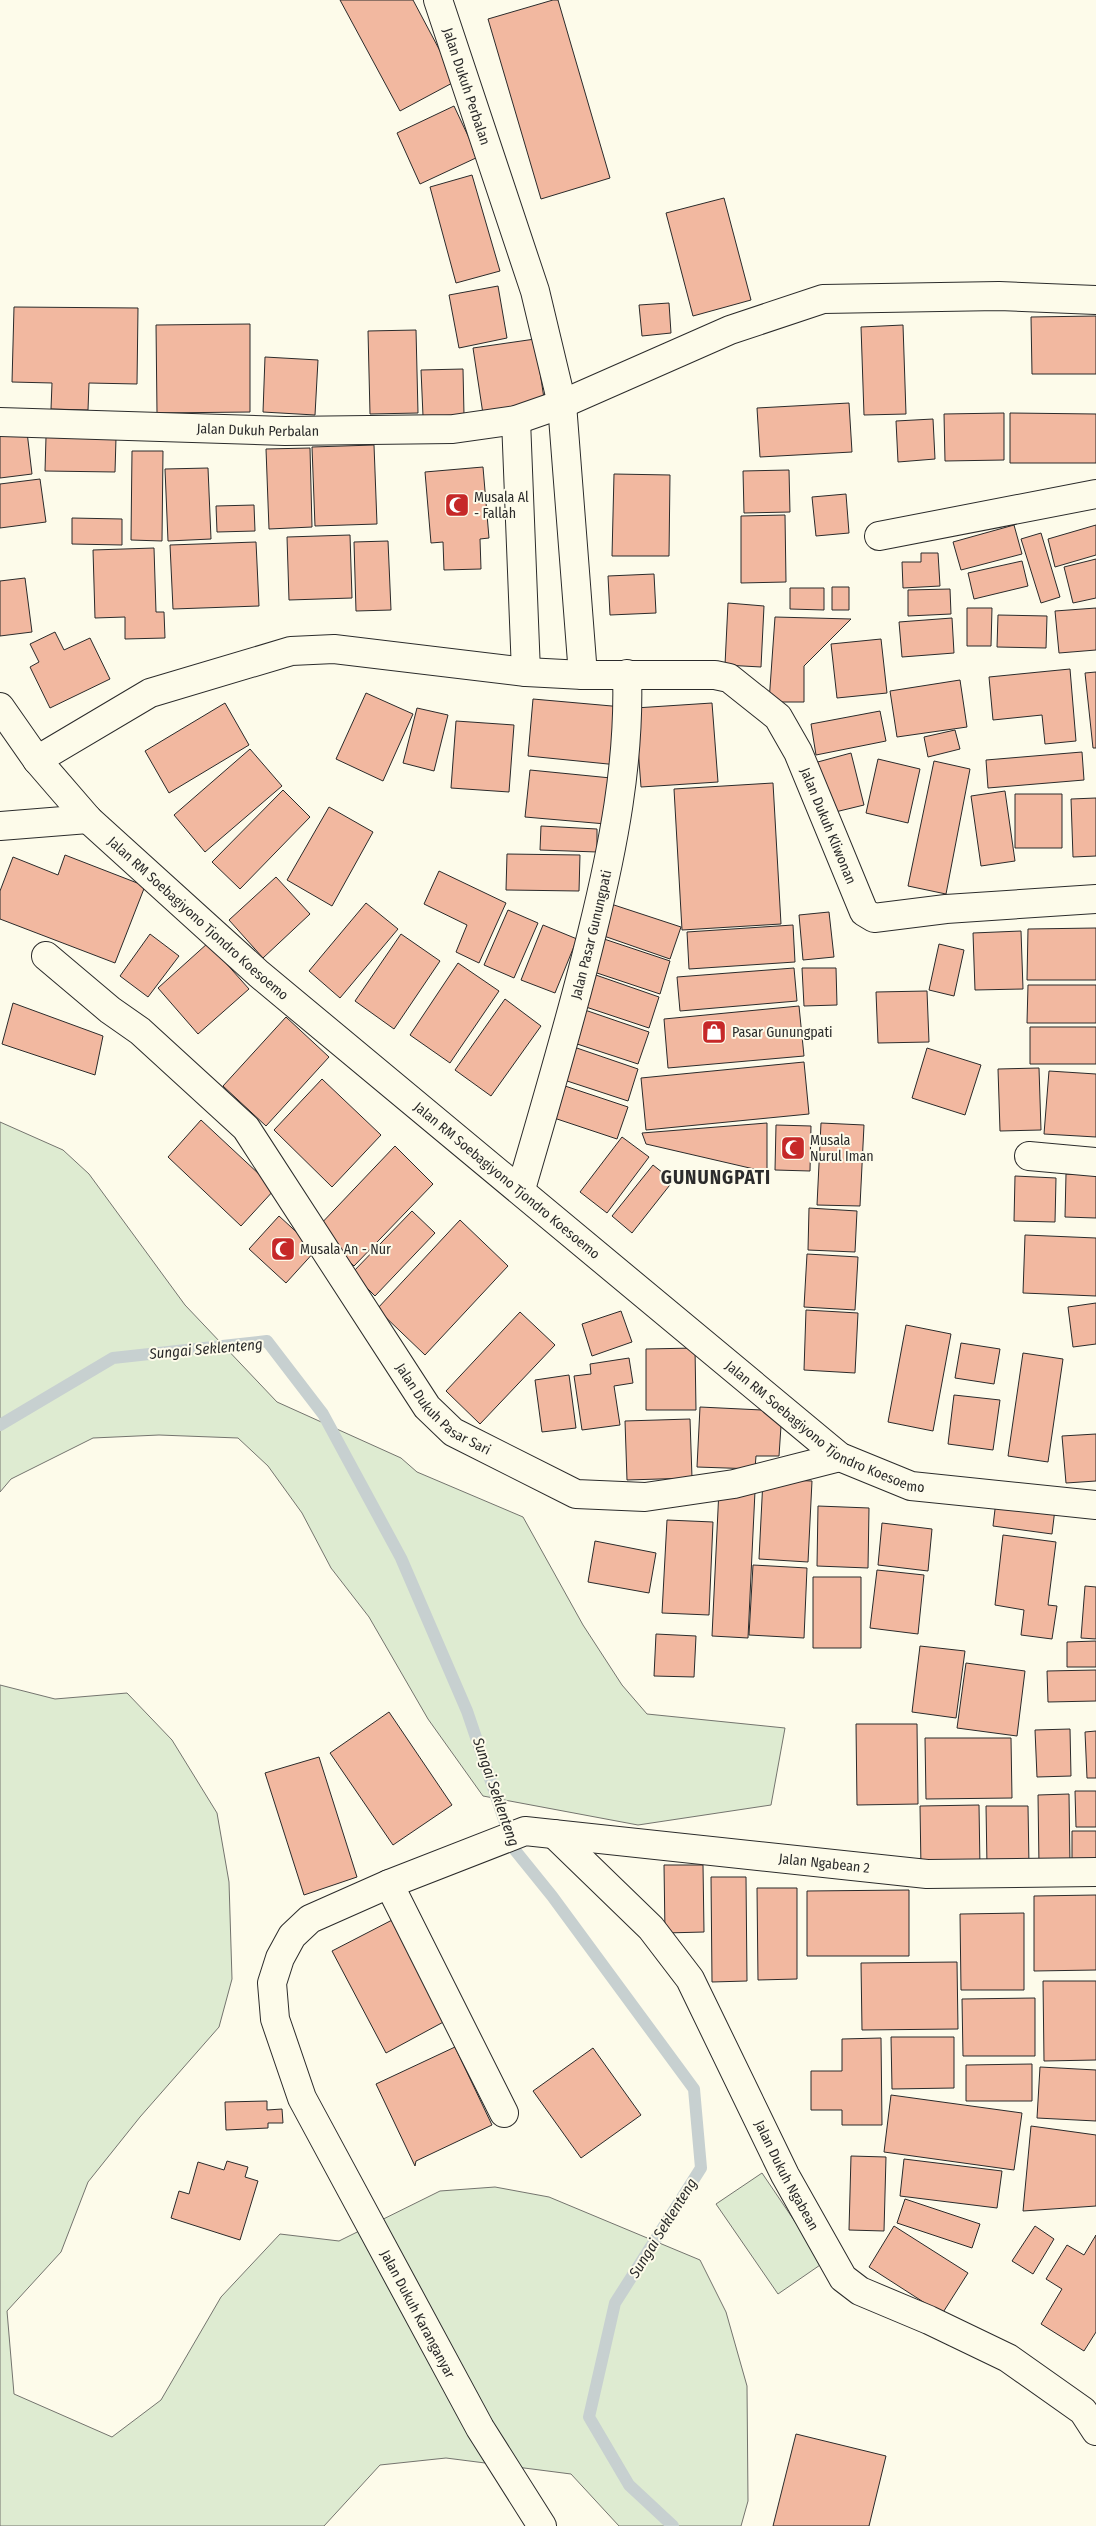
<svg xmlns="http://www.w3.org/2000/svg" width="1096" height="2526" viewBox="0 0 1096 2526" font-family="'Fira Sans Condensed',sans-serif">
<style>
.green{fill:#deebd1;stroke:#74746e}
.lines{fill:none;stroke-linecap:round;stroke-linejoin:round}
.stream{stroke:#c7d0d0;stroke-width:12}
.building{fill:#f2b8a0;stroke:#2b2b2b}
.minor-casing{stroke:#2b2b2b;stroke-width:30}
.major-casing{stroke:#2b2b2b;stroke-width:30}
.minor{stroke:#fdfbea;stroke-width:28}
.major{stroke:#fdfbea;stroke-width:28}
.labels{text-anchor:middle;stroke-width:4;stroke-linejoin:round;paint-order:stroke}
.street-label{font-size:14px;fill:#2b2b2b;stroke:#fdfbea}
.poi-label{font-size:14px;fill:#2b2b2b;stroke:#fdfbea;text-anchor:start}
.water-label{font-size:15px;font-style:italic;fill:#2b2b2b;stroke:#fdfbea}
.district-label{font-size:19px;font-weight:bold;letter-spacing:1px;fill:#2b2b2b;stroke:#fdfbea}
</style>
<rect width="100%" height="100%" fill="#fdfbea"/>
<!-- green -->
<path class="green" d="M0,1122L63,1150L89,1174L185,1305L277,1402L401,1458L417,1472L523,1517L583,1625L622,1685L647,1714L785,1728L771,1805L638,1825L483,1796L428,1719L369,1617L331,1568L302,1513L268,1466L238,1438L159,1435L93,1438L11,1479L0,1492Z
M0,1685L55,1699L127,1693L172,1740L217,1813L229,1882L232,1979L219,2027L140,2117L88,2182L61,2252L7,2311L14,2394L112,2437L161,2400L221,2297L280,2234L339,2241L440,2191L495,2187L549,2197L700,2260L726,2312L747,2386L748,2501L741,2526H619L571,2474L446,2458L380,2465L324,2526H0Z
M762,2173L823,2263L778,2294L716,2204Z"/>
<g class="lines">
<!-- stream -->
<path class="stream" d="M0,1425L113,1358L267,1341L323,1414L401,1558L467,1711L514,1849L552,1896L694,2089L701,2168L615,2303L589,2417L629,2485L673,2526"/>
</g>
<!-- building -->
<path class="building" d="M340,0H413L456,81L400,111Z
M553,0H558L610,178L541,199L488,19Z
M454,106L478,157L420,184L397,133Z
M472,175L500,271L456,283L430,187Z
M724,198L751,300L693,316L666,213Z
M498,286L507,338L459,348L449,295Z
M669,303L671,333L642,336L639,305Z
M14,307L138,308L137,384L89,383L88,410L51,409L52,383L12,382Z
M1096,316V374H1032L1031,317Z
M250,324V412L157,413L156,325Z
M903,325L906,414L864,415L861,327Z
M416,330L418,413L370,414L368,331Z
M535,339L545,405L483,414L473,348Z
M265,357L318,360L315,415L263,412Z
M463,369L464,415L423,416L421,370Z
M849,403L852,452L760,457L757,408Z
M1004,413V460L945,461L944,414Z
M1010,413L1096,414V463H1010Z
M933,419L935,459L898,462L896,421Z
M27,432L32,474L0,478V435Z
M46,437L116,438L115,472L45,471Z
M374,445L377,524L315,526L312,447Z
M310,448L312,527L269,529L266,449Z
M132,451H163L162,541L131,540Z
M483,467L489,538L480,539L481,569L444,570L443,542L431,543L425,472Z
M208,468L211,539L168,541L165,469Z
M789,470L790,512L744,513L743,471Z
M614,474L670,475L669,556H612Z
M40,479L46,522L0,528V484Z
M846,494L849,533L816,536L812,497Z
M254,505L255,531L217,532L216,506Z
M785,515L786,582L741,583V516Z
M72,518L122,519V545L72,544Z
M1014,525L1022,554L961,570L953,542Z
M1096,525V555L1055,567L1048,539Z
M1041,533L1060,597L1041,603L1021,539Z
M350,535L352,598L289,600L287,537Z
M388,541L391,610L356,611L354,542Z
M256,542L259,606L173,609L170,545Z
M154,548L156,612H164L165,638L125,639V617L95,618L93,550Z
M921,553H938L940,586L903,588L902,562H921Z
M1096,559V598L1073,603L1064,567Z
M1022,561L1028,586L974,599L968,573Z
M654,574L656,613L610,615L608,576Z
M25,578L32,632L0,636V581Z
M832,587H849V610H832Z
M790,588H824V610L790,609Z
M950,589L951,614L908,616V590Z
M728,603L764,606L761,667L725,665Z
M967,608H992L991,646H967Z
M1096,608V650L1059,653L1055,611Z
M998,615L1047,616L1046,648L997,647Z
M775,617L851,619L804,666V702H769Z
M952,618L954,653L902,657L899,622Z
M55,632L64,650L90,638L110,679L50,708L30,667L39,662L30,644Z
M881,639L887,693L837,698L831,644Z
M1070,669L1076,741L1045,744L1042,715L993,720L989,677Z
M1096,672V748H1093L1085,673Z
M960,680L967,727L897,737L890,691Z
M366,693L413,714L383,781L336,759Z
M533,699L623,707L618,765L528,756Z
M225,703L249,745L169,793L145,751Z
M712,703L718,782L641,787L635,708Z
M417,708L448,715L434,771L403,763Z
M880,711L886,741L816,755L811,724Z
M456,721L514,725L509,792L451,788Z
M955,730L960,749L928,757L924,737Z
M250,749L282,786L205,852L174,815Z
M1082,752L1084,780L988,788L986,760Z
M851,753L864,805L827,814L814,763Z
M878,759L920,769L908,823L866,813Z
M934,761L970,769L946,894L908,886Z
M530,770L611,778L606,824L525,817Z
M773,783L781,924L682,930L674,789Z
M283,790L310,817L240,889L212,862Z
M1005,791L1015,861L981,866L971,796Z
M1015,794H1062V848H1015Z
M1096,798V856L1073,857L1071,799Z
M329,807L373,832L332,906L287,880Z
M541,826L597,829V852L540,850Z
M507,854L580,855L579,891L506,890Z
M65,855L145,886L115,963L0,919V891L13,857L58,875Z
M439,871L506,903L479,963L456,952L467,925L424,904Z
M276,877L310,914L263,958L229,920Z
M366,903L398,929L340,998L309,971Z
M611,904L681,927L670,959L601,935Z
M508,910L538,923L514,978L484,965Z
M829,912L834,957L803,960L799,915Z
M543,925L577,939L555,993L521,980Z
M793,925L795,962L689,969L687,932Z
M1096,928V980H1027L1028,929Z
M1021,931L1023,989L975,990L973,933Z
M150,934L179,956L148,997L120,976Z
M401,934L440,961L394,1029L355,1001Z
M601,938L670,961L660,994L591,971Z
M208,943L249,989L198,1034L158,988Z
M939,944L964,950L954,996L929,990Z
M458,963L499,991L450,1063L410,1035Z
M794,968L797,1001L680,1011L677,977Z
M802,968H836L837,1005L804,1006Z
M590,973L659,997L649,1028L580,1005Z
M1028,985H1096V1023H1027Z
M927,991L929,1042L878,1043L876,992Z
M505,999L541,1026L491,1096L455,1070Z
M13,1003L103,1036L95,1075L2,1044Z
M799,1006L804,1056L668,1068L664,1019Z
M579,1008L649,1032L638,1064L568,1041Z
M286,1017L329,1057L266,1126L223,1086Z
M1030,1027H1096V1064H1030Z
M568,1045L638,1069L628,1101L558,1078Z
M927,1048L981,1065L965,1115L912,1098Z
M804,1062L809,1114L646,1130L641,1078Z
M1039,1068L1041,1130L1000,1131L998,1069Z
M1049,1071L1096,1074V1137L1044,1134Z
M322,1079L381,1135L332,1187L274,1130Z
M559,1084L628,1107L617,1139L548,1116Z
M201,1120L275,1189L241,1226L168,1157Z
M767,1123V1172L646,1144L642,1133Z
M821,1123L864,1125L860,1206L817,1205Z
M776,1125L811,1126L810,1171L775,1170Z
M622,1137L649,1157L607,1213L580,1192Z
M395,1146L433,1184L354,1266L316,1229Z
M653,1165L673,1181L632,1233L612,1216Z
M1066,1174L1096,1175V1218L1065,1217Z
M1015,1176L1056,1178L1055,1222L1014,1221Z
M809,1208L857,1211L855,1252L808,1250Z
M412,1211L435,1233L375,1296L352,1273Z
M279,1216L316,1250L286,1283L249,1249Z
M460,1220L508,1266L425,1355L377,1309Z
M1025,1235L1096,1238V1296L1023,1293Z
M807,1254L858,1257L855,1310L804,1307Z
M1096,1303V1344L1073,1347L1068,1307Z
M806,1310L858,1313L855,1373L804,1370Z
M621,1311L632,1342L592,1356L582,1324Z
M520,1312L555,1345L480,1424L446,1391Z
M906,1325L951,1334L933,1431L888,1422Z
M961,1343L1000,1349L994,1384L955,1378Z
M695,1348L696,1410H646V1349Z
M1023,1353L1063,1359L1048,1462L1008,1456Z
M629,1358L633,1383L614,1386L620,1425L582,1430L574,1376L591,1374L590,1364Z
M569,1375L576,1428L542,1432L535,1380Z
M954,1395L1000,1400L993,1450L948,1444Z
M700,1407L782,1411L779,1456H756L755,1469L697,1467Z
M690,1419L692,1478L627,1480L625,1421Z
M1096,1434V1481L1066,1483L1062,1436Z
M763,1479L812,1481L808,1562L759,1559Z
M719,1489L755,1491L748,1638L712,1636Z
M996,1501L1055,1509L1052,1534L993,1526Z
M818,1506L869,1508L868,1568L817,1566Z
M667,1520L713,1522L709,1615L662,1613Z
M882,1523L932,1529L928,1571L878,1565Z
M1003,1535L1056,1542L1048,1605L1057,1606L1052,1639L1021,1635L1024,1610L995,1605Z
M595,1541L656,1553L649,1593L588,1582Z
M753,1565L807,1568L804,1638L749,1635Z
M877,1570L924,1575L918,1634L870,1628Z
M813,1577H861V1648H813Z
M1085,1586L1096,1587V1639L1081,1638Z
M656,1634L696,1636L694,1677L654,1676Z
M1096,1641V1667H1067V1642Z
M920,1646L965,1651L956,1718L912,1712Z
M966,1663L1025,1671L1017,1736L957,1728Z
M1096,1670V1701L1048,1702L1047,1671Z
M389,1712L452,1805L393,1845L330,1753Z
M856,1724H917L918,1804L857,1805Z
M1070,1729L1071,1776L1037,1777L1035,1730Z
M1096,1731V1778H1087L1085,1732Z
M925,1738H1011L1012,1798L926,1799Z
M319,1757L357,1877L304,1895L265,1773Z
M1075,1791H1096V1827H1076Z
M1069,1794L1070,1866H1039L1038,1795Z
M979,1805L980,1868L921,1869L920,1806Z
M986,1806H1028L1029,1866H987Z
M1072,1831H1096V1864H1072Z
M664,1865H703L704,1932L665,1933Z
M711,1877H746L747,1981L712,1982Z
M757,1888H797V1979L758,1980Z
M909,1890V1956H807V1891Z
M1096,1895V1970L1034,1971V1896Z
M1024,1913V1990H961L960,1914Z
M396,1918L449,2019L386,2053L332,1951Z
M957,1962L958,2029L862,2030L861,1963Z
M1043,1981H1096V2060L1044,2061Z
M1035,1998V2056H963L962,1999Z
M891,2037H954V2088L892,2089Z
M881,2038L882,2125H842V2110H811V2071H842V2039Z
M455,2047L492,2125L416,2161L415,2166L376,2084Z
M593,2048L641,2115L581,2158L533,2091Z
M1032,2064V2101H966V2065Z
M1040,2067L1096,2070V2121L1037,2118Z
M891,2095L1022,2113L1014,2170L884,2152Z
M267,2101V2110L282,2109L283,2123H268V2128L226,2130L225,2102Z
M1031,2126L1096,2135V2206L1023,2211Z
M851,2156L886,2157L884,2231L849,2230Z
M904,2159L1002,2171L997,2208L900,2196Z
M227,2161L248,2167L245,2177L258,2181L240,2240L171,2218L179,2191L189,2194L198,2162L224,2170Z
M905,2199L980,2224L972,2248L897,2223Z
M894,2226L968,2273L942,2314L869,2267Z
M1035,2226L1054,2239L1033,2274L1012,2261Z
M1096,2235V2332L1084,2351L1041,2324L1062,2289L1046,2279L1067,2245L1084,2255Z
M796,2434L886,2456L869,2526H773Z"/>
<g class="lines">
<defs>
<g id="minor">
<path id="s1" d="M438,0L535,291L562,404L583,675"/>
<path d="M516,420L526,672"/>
<path id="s2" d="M0,422L285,431L453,429L516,420L562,404L730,330L823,299L999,296L1096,300"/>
<path d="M879,536L1096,494"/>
<path id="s3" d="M37,760L150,693L291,651L334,649L526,672L583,675H715L729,678L778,717L798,752L864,912L874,918L946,909L1096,899"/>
<path d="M0,826L88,819"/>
<path id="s4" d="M46,956L110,1010L140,1031L246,1128L427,1407L453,1432L576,1494L645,1497L734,1484L840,1457"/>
<path d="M1029,1156L1096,1162"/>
<path id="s5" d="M521,1189C546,1104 571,1019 592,933C613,848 630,762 627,674"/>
<path id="s6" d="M554,1834L651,1928L690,1979L785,2175L843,2278L860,2291L929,2320L1008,2358L1083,2411L1096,2431"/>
<path d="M389,1884L504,2113"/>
<path id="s7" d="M542,2526L480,2428L302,2098L275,2019L272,1983L280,1958L292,1936L310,1919L389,1884L525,1831L927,1874L1096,1872"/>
</g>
<g id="major">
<path id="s8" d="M0,707L37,760L88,819L259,974L840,1457L911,1486L1096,1505"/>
</g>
</defs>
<!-- minor casing -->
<use href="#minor" class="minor-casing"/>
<!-- major casing -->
<use href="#major" class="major-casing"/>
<!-- minor -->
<use href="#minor" class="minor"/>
<!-- major -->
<use href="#major" class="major"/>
</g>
<!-- icons -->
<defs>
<symbol id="mosque-square" viewBox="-11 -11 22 22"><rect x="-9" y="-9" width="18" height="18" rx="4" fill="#c62828" stroke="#fdfbea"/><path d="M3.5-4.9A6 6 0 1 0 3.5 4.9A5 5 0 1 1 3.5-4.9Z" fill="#fff"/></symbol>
<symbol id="shop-square" viewBox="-11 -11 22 22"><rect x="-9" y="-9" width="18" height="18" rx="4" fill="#c62828" stroke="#fdfbea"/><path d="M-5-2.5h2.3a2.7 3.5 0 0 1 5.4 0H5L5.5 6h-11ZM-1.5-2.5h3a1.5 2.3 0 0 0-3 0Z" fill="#fff"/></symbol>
</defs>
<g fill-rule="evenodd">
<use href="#mosque-square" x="443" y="491" width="28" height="28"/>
<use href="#shop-square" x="700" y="1018" width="28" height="28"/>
<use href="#mosque-square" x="779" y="1134" width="28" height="28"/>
<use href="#mosque-square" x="269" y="1235" width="28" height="28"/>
</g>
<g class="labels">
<!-- street labels -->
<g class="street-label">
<text dy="5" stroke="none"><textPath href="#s1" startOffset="91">Jalan Dukuh Perbalan</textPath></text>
<text dy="5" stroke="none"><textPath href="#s2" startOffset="258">Jalan Dukuh Perbalan</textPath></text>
<text dy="5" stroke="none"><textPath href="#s3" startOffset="901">Jalan Dukuh Kliwonan</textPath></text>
<text dy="5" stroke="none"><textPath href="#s8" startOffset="291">Jalan RM Soebagiyono Tjondro Koesoemo</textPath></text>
<text dy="5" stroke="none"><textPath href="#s5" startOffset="264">Jalan Pasar Gunungpati</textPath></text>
<text dy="5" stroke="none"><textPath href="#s8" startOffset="696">Jalan RM Soebagiyono Tjondro Koesoemo</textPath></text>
<text dy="5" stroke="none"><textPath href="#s4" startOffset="610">Jalan Dukuh Pasar Sari</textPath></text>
<text dy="5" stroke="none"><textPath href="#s8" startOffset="1101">Jalan RM Soebagiyono Tjondro Koesoemo</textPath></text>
<text dy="5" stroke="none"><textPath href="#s7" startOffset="1220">Jalan Ngabean 2</textPath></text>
<text dy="5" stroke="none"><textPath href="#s6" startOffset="418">Jalan Dukuh Ngabean</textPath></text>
<text transform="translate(418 2314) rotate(62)" y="5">Jalan Dukuh Karanganyar</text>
</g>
<!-- poi labels -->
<g class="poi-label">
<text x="474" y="502">Musala Al<tspan x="474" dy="16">- Fallah</tspan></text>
<text x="732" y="1037">Pasar Gunungpati</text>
<text x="810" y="1145">Musala<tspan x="810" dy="16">Nurul Iman</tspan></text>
<text x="300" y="1254">Musala An - Nur</text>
</g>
<!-- water labels -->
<g class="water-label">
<text transform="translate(206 1349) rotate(-5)" y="5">Sungai Seklenteng</text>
<text transform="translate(496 1792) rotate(71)" y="5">Sungai Seklenteng</text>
<text transform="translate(663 2228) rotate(-58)" y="5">Sungai Seklenteng</text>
</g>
<!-- district labels -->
<g class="district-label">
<text x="716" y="1184">GUNUNGPATI</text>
</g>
</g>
</svg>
